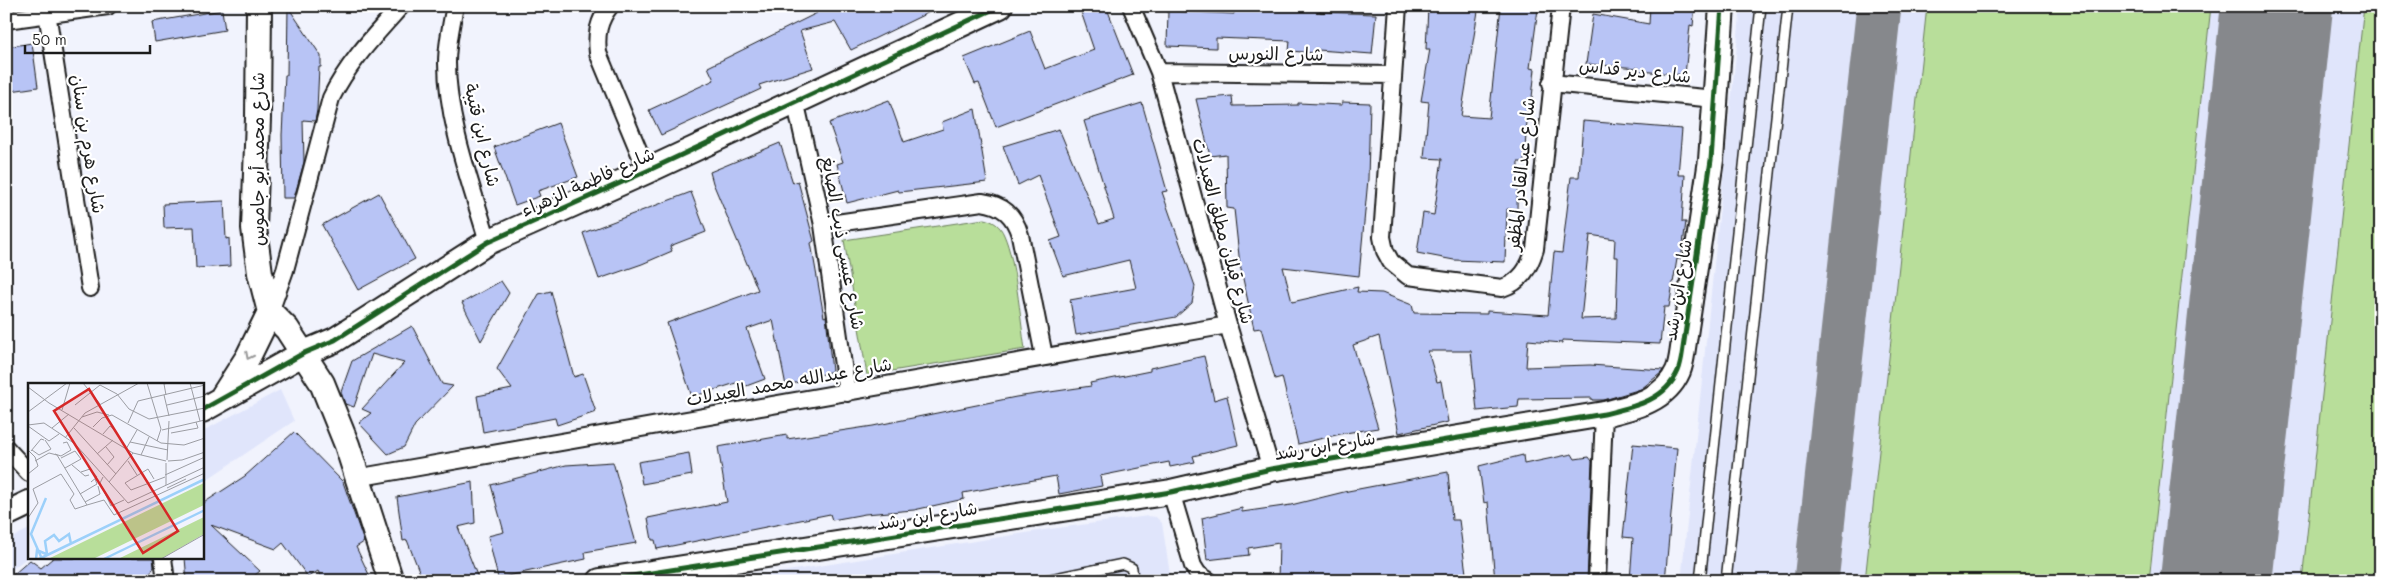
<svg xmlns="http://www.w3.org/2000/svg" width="2387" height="587" viewBox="0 0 2387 587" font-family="Mali,'Playpen Sans Arabic',sans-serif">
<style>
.built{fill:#e0e5fb}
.green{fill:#b8de9a;stroke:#6a7d5b}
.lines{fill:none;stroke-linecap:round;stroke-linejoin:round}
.taxiway{stroke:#86888c;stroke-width:45}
.runway{stroke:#86888c;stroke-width:112}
.building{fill:#b8c4f5;stroke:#1c1c1c;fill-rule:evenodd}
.lane-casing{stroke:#1c1c1c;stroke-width:12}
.street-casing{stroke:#1c1c1c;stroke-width:20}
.secondary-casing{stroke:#1c1c1c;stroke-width:28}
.lane{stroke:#fff;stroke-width:9}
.street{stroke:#fff;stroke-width:16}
.secondary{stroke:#fff;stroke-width:24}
.cycleway-casing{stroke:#fff;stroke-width:8}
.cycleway{stroke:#1b5e20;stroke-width:5}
.oneway{stroke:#999}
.labels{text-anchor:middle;stroke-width:4.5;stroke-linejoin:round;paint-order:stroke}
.street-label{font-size:18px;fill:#1c1c1c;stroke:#fff}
.inset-river{fill:none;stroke:#9cd0fa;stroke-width:2.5}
.inset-road{fill:none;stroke:#9c9da3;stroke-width:1}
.view{fill:#d62828;fill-opacity:0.15;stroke:#d62828;stroke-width:2.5}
.inset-edge{fill:none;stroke:#1c1c1c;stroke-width:2.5}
</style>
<rect width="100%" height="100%" fill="#f1f3fd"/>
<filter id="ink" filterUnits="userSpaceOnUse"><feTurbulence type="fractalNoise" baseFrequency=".02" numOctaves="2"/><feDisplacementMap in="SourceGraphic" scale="10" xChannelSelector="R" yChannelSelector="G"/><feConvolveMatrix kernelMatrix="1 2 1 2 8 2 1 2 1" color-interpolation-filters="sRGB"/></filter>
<g filter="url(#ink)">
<!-- built -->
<path class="built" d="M1741,6H2381V581H1681Z
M280,390L294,421L203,482V431Z
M1148,516L1156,517L1162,523L1171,581H724L1050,529Z
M29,529V556L6,574V541Z"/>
<!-- green -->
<path class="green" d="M1927,6H2211L2149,581H1865Z
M2364,6H2381V581H2302Z
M984,219C993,221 1000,225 1004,235C1016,262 1020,318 1025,349L867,375L844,240Z"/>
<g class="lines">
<!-- taxiway -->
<path class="taxiway" d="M1816,581L1879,6"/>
<!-- runway -->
<path class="runway" d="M2216,581L2277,6"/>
</g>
<!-- building -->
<path class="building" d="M814,6H942L851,50L835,22L800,31L813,68L759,85L761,89L661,135L649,110L714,80L708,67L817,13Z
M1079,6H1106L1133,75L996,127L979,83L975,84L964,58L1030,31L1045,69L1094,50Z
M1234,6L1292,8V6H1321L1320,12L1376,14L1372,54L1318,50V53L1289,51L1290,41L1216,38V48L1167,46L1168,11L1234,14Z
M1501,6L1538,9L1530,68L1535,69L1531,107H1528L1524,162H1518L1517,209H1507L1505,262L1454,260L1417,253L1423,213L1434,215L1442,159L1424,158L1429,102L1421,101L1430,49H1426L1428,7L1478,11L1461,116L1489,118Z
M1650,6H1695L1693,26L1690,25L1685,75L1639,71V68L1586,64L1593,14L1649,24Z
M288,7L321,56V67H319L317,110L315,121L303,120L304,162L294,198H283L282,135L285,75H287Z
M222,10L225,30L155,42L152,22Z
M32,43L38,87L11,91L6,47Z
M1232,96L1233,106L1298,105V103L1342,105V102L1370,103L1368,179L1359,276L1283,267L1292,302L1358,287L1357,292L1382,293L1412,305L1414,313L1487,314V311L1548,315L1554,252L1562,253L1571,177H1579L1583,121L1682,129L1678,175H1685L1682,222H1686L1681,259H1677L1669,307H1664L1660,344L1562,340V343L1528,340L1526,367L1590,365L1663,370L1661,373L1641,389L1604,400H1592V398L1519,399L1518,407L1477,411L1471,351H1428L1437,382L1441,381L1448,422L1399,433L1379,336L1353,345L1378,428L1345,433L1298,444L1282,377L1275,379L1261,328L1254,329L1240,265L1234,209L1227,208L1226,154L1210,156L1196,99ZM1590,235L1615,239L1614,257H1618L1616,318L1581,319Z
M889,100L904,142L943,129L942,122L975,109L987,182L899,192L898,190L847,203L837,164L843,162L829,123Z
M1142,103L1167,191L1162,192L1195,286L1192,303L1176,317L1076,335L1070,300L1136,288L1129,260L1063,276L1050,241L1061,237L1038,175L1018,185L1003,146L1059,129L1099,224L1114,219L1084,121Z
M558,123L578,177L538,191L540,196L515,205L494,147Z
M780,143L793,183L798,181L814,241L811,243L824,317L826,316L832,371L786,386L773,320L747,329L765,379L741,388L739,382L692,397L667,323L758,290L713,183L710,172Z
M691,192L706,232L670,246L672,251L642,264L599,279L583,233Z
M379,193L415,259L358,290L322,225Z
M224,201L226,239L229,238L230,266L196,268L194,227L164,228L163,204Z
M501,281L509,293L481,341L462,303Z
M551,291L574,377L583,374L596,412L557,425L555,418L483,432L477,396L512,389L497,369L539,294Z
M412,326L442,384L453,386L415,425L404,447L388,454L359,423L371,413L362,409L404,363L372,354L354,407L345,404L341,392L352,361Z
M1204,356L1214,400L1227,396L1238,445L1193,456L1195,462L1170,467L1169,462L1100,476L1102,486L1059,494L1056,476L963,493L964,499L914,510L865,514L832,520L830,514L657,549L655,540H652L648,518L727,502L718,447L787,435V439L873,426L1016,397L1091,386L1090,383L1150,371V368Z
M294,432L343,482L364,542L356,547L372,581H323L318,571L308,577L283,543L276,549L211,525L260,571L248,581H187L185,558H202V504L245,476Z
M1633,444L1677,448L1665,581H1630L1633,538L1623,537Z
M689,453L692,475L642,484L638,462Z
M1572,454L1575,459L1589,457L1592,461L1587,581H1495L1488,502L1484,503L1479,466L1523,455L1524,464Z
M613,462L636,543L585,552L586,559L498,578L488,536L504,532L491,485L566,465Z
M1448,472L1452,520H1459L1467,581H1278L1279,543L1248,548L1249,555L1207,560L1202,518L1242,508V512L1291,505L1348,491Z
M473,482L475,523L458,527L478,578L470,581H423L407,540L403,541L397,497Z
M53,558H153L154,567L145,581H6L30,560L41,568Z"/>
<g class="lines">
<defs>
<path id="lane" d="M1041,581L1123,564L1132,568L1133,581
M1700,581L1761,6
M1726,581L1788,6"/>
<path id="street" d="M46,6L90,288
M455,6C451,25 447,44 447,63C447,122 472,186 488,242
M610,6C598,21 596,35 598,53L647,171
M1131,6L1159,72L1228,325L1271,469
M1398,6L1382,237L1385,251L1391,262L1408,276L1502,288C1521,282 1529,268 1535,249L1561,6
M6,20L108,6
M1159,72L1393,75
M1551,83L1715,99
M795,100L823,225L847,393
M823,225L982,202C1003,205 1014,215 1020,235L1044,356
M270,312L285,270L331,98C348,63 375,35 401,6
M6,448L29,473
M356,478L1228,325
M1171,492L1193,566L1198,574L1209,581
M163,558L166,581
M1597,581L1604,414"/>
<path id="secondary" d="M259,6L258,118L254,228L260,273L270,312L287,329L322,383L347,445L391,581
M223,396L248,357L270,312
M202,410L304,353L335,340L488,242L647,171L1000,6
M6,514L29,503
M600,581L1171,492L1271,469L1604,414C1633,407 1665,401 1678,371C1681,364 1682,355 1683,348L1711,160L1722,6"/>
</defs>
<!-- lane casing -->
<use href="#lane" class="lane-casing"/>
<!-- street casing -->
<use href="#street" class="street-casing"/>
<!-- secondary casing -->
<use href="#secondary" class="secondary-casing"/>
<!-- lane -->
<use href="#lane" class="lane"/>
<!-- street -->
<use href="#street" class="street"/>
<!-- secondary -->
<use href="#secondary" class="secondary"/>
<defs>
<path id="cycleway" d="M202,410L304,353L335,340L488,242L647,171L1000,6
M600,581L1171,492L1271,469L1604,414C1633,407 1665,401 1678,371C1681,364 1682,355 1683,348L1711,160L1722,6"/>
</defs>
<!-- cycleway casing -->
<use href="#cycleway" class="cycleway-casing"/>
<!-- cycleway -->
<use href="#cycleway" class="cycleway"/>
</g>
<!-- one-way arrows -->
<defs><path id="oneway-chevron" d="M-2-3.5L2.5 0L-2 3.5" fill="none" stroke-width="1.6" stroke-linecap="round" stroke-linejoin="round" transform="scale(1.25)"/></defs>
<use class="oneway" href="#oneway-chevron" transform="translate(249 356) rotate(117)"/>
</g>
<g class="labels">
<!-- street labels -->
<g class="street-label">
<text transform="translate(1276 54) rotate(1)" y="6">شارع النورس</text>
<text transform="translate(1635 71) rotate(6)" y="6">شارع دير قداس</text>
<text transform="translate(482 135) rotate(77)" y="6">شارع ابن قتيبة</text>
<text transform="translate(88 144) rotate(81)" y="6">شارع هرم بن سنان</text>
<text transform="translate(258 159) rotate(-90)" y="6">شارع محمد أبو جاموس</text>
<text transform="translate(1521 174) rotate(-84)" y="6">شارع عبدالقادر المظفر</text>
<text transform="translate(588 182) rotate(-24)" y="6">شارع فاطمة الزهراء</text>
<text transform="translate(1223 231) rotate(75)" y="6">شارع قبلان مطلق العبدلات</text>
<text transform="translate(843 243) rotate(80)" y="6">شارع عيسى ذيب الصايغ</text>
<text transform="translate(1678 290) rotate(-81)" y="6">شارع ابن رشد</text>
<text transform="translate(789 382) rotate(-10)" y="6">شارع عبدالله محمد العبدلات</text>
<text transform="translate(1325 446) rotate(-9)" y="6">شارع ابن رشد</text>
<text transform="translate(927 516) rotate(-9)" y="6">شارع ابن رشد</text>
</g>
</g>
<!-- overview -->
<g transform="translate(28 383)">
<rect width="176" height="176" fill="#f1f3fd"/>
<path d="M176,100V122L65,176H20ZM176,134V151L133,176H90Z" fill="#b8de9a"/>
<path class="inset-river" d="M19,171L17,158L26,152L31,158L41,151L43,161M8,176L9,167L18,171M11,176L177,96M14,176L3,151L18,115M76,176L177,127"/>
<path class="inset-road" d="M55,0L72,21M119,0L133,46L129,58M162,0L172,38M0,4L21,20L105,70L138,78M89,11L101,26L121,36L177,25M136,12L141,33M138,12L136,1L140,0M47,22L72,2L89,11M139,22L177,13M34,27L42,0M0,29L39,0M54,34L69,29L81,32M100,40L110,18L177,2M0,42L16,40L34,52M0,43L21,58L31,51M65,44L74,35L84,32L133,60L156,62L177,55M24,45L41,31M46,45L88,91M134,47L177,37M143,50L170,45L168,39M75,51L82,43L87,47M34,52L47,61L100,120L177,84M37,55L57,30L111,0M102,59L140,67M78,64L86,74L79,82M98,66L109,47M0,67L7,74L10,83L0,91M4,67L11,72L23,66L17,57M3,68L13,56L16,57M27,71L33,73L43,67L39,59L35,60M69,71L85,57M113,72L121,54M33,75L47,68L53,76L37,85M139,77L141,38M7,78L21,70L29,72L59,122L76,117L86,132L177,90M100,78L109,92M140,78L154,77L177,69M138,80V102M44,82L57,93L61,92M53,89L62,86L69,94L63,99M137,92L177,74M75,94L72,100L83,123L96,117M126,96L120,86L97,100L103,107L137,94M81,99L105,70M139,105L158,96M52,111L69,101L67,96M57,119L72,111L70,103M0,135L10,120L5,106L33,91L46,111L42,117L47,126L59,122M133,176L177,151"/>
<path class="view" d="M61,6L150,148L115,170L26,28Z"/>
<rect width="176" height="176" class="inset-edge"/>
</g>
<!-- margin -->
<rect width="2387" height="587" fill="none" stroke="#fff" stroke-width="25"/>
<rect x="12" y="12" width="2362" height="562" fill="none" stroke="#1c1c1c" stroke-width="2" filter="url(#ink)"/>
<!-- scale -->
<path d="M25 45v8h125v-8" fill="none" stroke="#1c1c1c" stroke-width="2.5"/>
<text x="32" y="45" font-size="15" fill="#1c1c1c" stroke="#ffffff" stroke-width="4" paint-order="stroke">50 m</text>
</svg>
